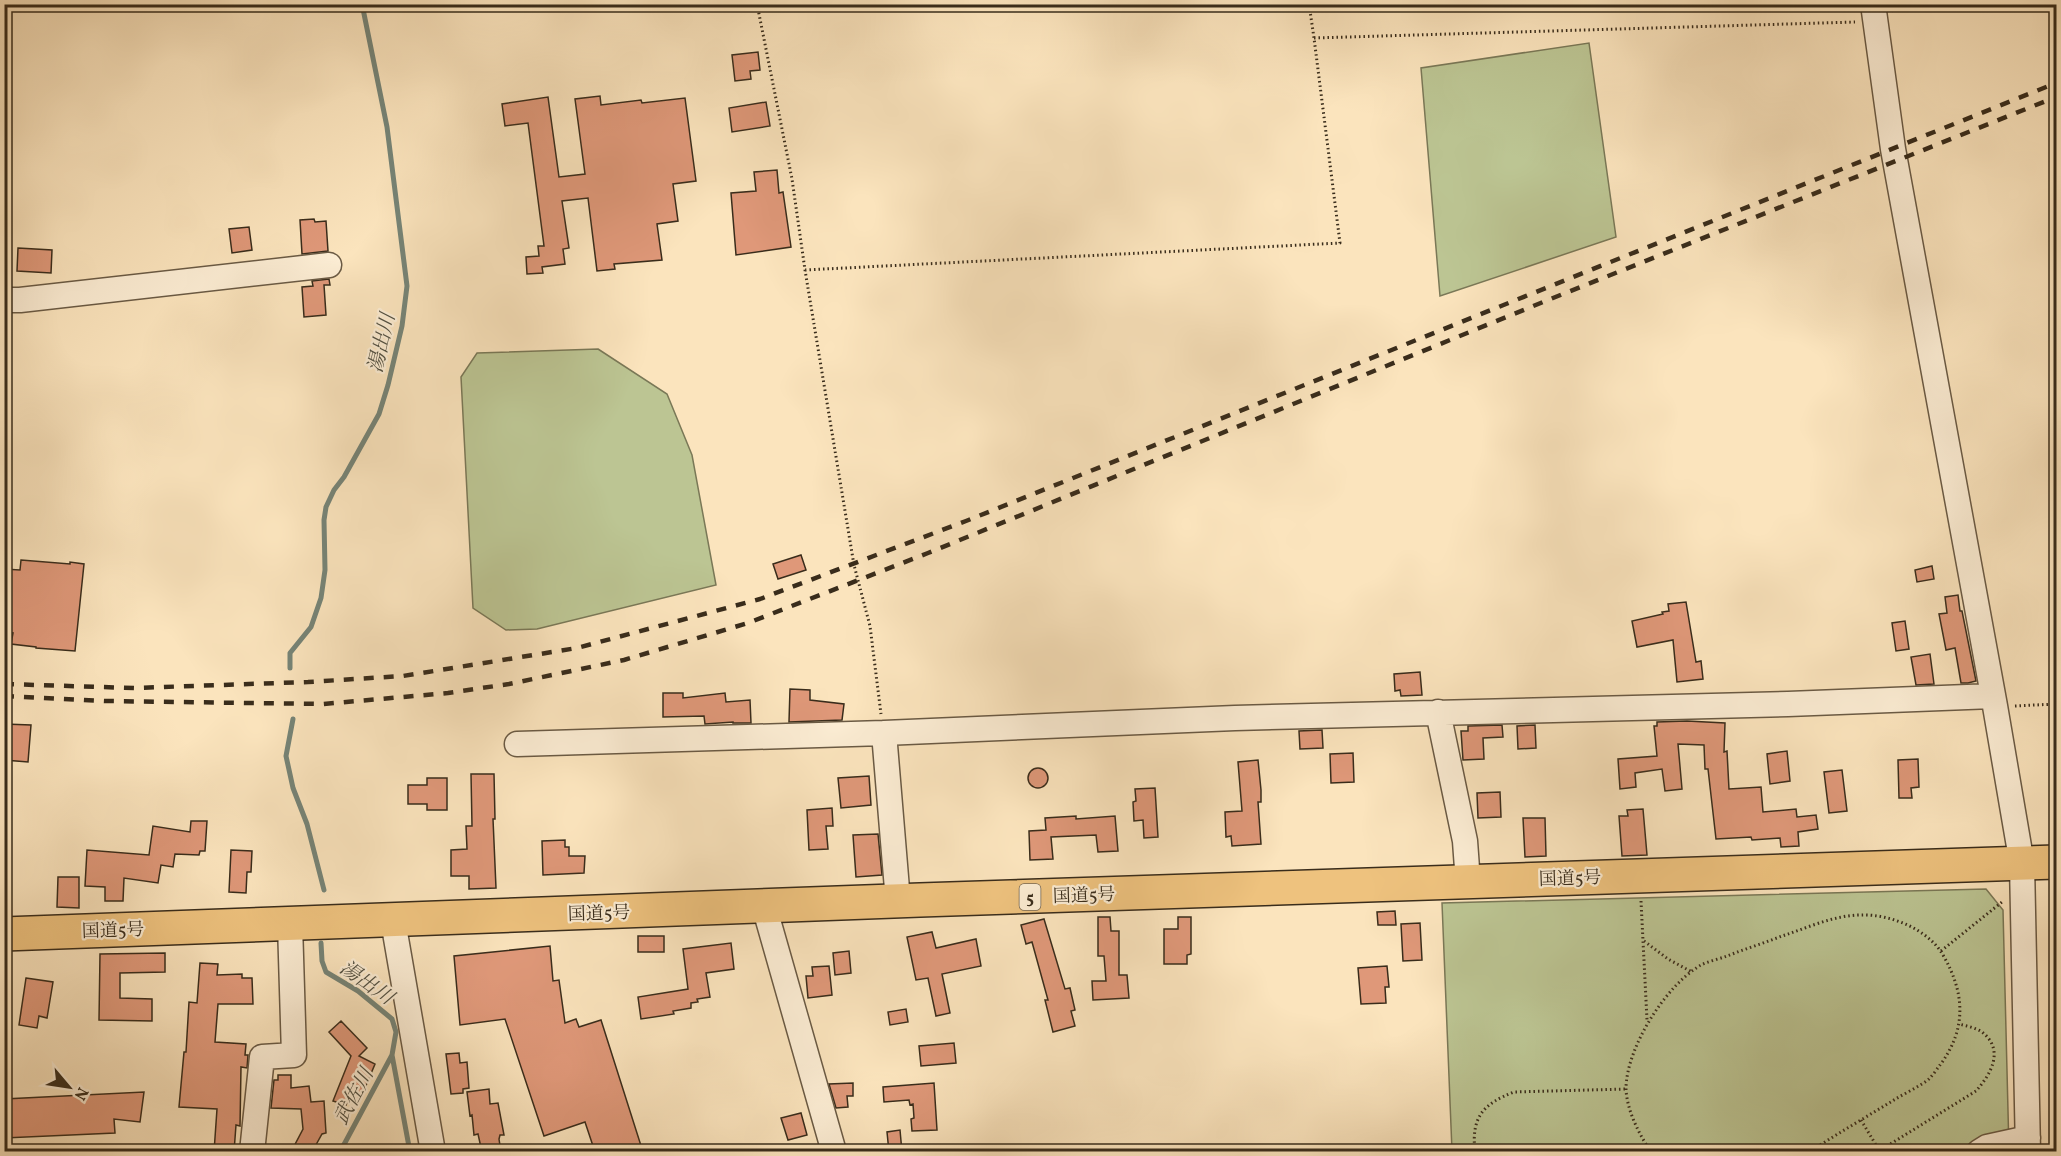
<svg xmlns="http://www.w3.org/2000/svg" width="2061" height="1156" viewBox="0 0 2061 1156" font-family="Vollkorn,'Noto Serif JP',serif">
<style>
.green{fill:#bcc593;stroke:#7a7857;stroke-width:1.5}
.lines{fill:none;stroke-linecap:round;stroke-linejoin:round}
.stream{stroke:#768477;stroke-width:5}
.building{fill:#df9879;stroke:#392c1b;stroke-width:1.5}
.minor-casing{stroke:#6a5a44;stroke-width:27}
.highway-casing{stroke:#392c1b;stroke-width:36}
.path{stroke:#392c1b;stroke-width:3;stroke-dasharray:1.5 3;stroke-linecap:butt}
.minor{stroke:#fcedd4;stroke-width:24}
.highway{stroke:#eec27e;stroke-width:33}
.rail{stroke:#392c1b;stroke-width:4.5;stroke-dasharray:10 10;stroke-linecap:butt}
.labels{text-anchor:middle;stroke-width:4.5;stroke-linejoin:round;paint-order:stroke}
.shield{fill:#fcedd4;stroke:#746652;stroke-width:1.5}
.shield-label{font-size:16px;font-weight:bold;fill:#392c1b}
.street-label{font-size:18px;fill:#392c1b;stroke:#fcedd4}
.water-label{font-size:20px;font-style:italic;fill:#525042;stroke:#fcedd4}
</style>
<rect width="100%" height="100%" fill="#fbe4bd"/>
<filter id="stains"><feTurbulence type="fractalNoise" baseFrequency=".00333" numOctaves="4"/><feColorMatrix values="0 0 0 0 .2 0 0 0 0 .09 0 0 0 0 .02 0 0 0 .5 -.17"/></filter>
<radialGradient id="worn" r=".72"><stop offset=".6" stop-color="#630" stop-opacity="0"/><stop offset="1" stop-color="#630" stop-opacity=".3"/></radialGradient>
<!-- green -->
<path class="green" d="M1589,43L1616,237L1440,296L1421,68Z
M598,349L667,394L692,455L716,585L537,629L506,630L473,608L461,377L477,353Z
M1986,889L2003,910L2009,1151H1452L1442,903Z"/>
<g class="lines">
<!-- stream -->
<path class="stream" d="M290,668V653L311,627L321,598L325,570L324,520L326,507L334,490L344,477L379,414L388,385L402,326L407,286L387,127L362,4
M293,719L286,756L293,788L307,824L324,890
M321,943L322,961L326,972L358,991L392,1019L396,1032L392,1055L410,1152
M340,1152L392,1055"/>
</g>
<!-- building -->
<path class="building" d="M758,52L760,70L750,71L751,79L735,81L732,55Z
M600,96L601,105L641,100L642,103L685,98L696,181L673,184L678,221L657,224L662,260L614,264L615,269L597,271L588,198L562,201L569,248L563,249L565,264L542,267L543,273L527,274L526,257L539,256L538,246H544L528,123L505,126L502,104L548,97L559,177L585,174L575,99Z
M766,102L770,126L732,132L729,108Z
M777,170L779,193L783,192L791,247L736,255L731,193L756,191L754,172Z
M314,219L315,222L326,221L328,251L302,254L300,220Z
M249,227L252,250L232,253L229,229Z
M18,248L52,250L51,273L17,271Z
M329,279L330,285H324L326,315L304,317L302,287L313,286L312,281Z
M801,555L806,570L778,579L773,564Z
M21,560L70,564V562L84,564L75,651L36,648V647L11,644L13,633L4,632V569L20,570Z
M1932,566L1934,579L1917,582L1915,570Z
M1958,595L1960,611H1962L1976,681L1968,683H1961L1955,648L1946,650L1939,614L1947,613L1945,597Z
M1686,602L1696,662L1701,661L1703,679L1677,682L1673,640L1637,647L1632,621L1663,614L1662,612L1669,611L1668,604Z
M1905,621L1909,649L1896,651L1892,623Z
M1930,654L1934,684L1916,685L1911,657Z
M1420,672L1422,695L1401,696L1400,690L1395,691L1394,674Z
M790,689L810,690V700L844,704L842,720L789,722Z
M663,693H683V698L725,693L726,702L750,700L751,723H733V722L705,724L704,716L663,717Z
M1687,721L1725,723L1724,752L1727,751L1729,789L1761,787L1763,812L1796,809L1797,817L1816,815L1818,829L1798,832L1799,846L1781,847L1780,838L1752,840L1751,837L1716,839L1708,769H1705L1704,745L1678,744L1682,789L1665,791L1662,769L1635,773L1636,787L1620,789L1618,759L1657,756L1654,726H1657V722Z
M4,724L31,725L28,762L4,760Z
M1502,725L1503,737L1483,738L1484,759L1463,760L1461,731H1468V726Z
M1535,725L1536,748L1518,749L1517,726Z
M1322,730L1323,748L1300,749L1299,731Z
M1787,751L1790,781L1770,784L1767,754Z
M1353,753L1354,782L1331,783L1330,754Z
M1918,759L1919,787L1911,788L1912,798H1899L1898,760Z
M1258,760L1261,790V802H1258L1261,844L1232,846L1231,836L1226,837L1225,812L1242,811L1238,762Z
M1028 778a10 10 0 1 1 20 0a10 10 0 1 1-20 0Z
M1842,770L1847,811L1829,813L1824,772Z
M471,774H494L495,819H493L496,888L469,889V876H451V850L467,849L466,826H472Z
M869,776L871,805L841,808L838,778Z
M427,778H447V810H427V804H408V785H427Z
M1155,788L1158,837L1144,838L1143,820L1134,821L1133,802L1136,801L1135,789Z
M1500,792L1501,817L1478,818L1477,793Z
M832,808L833,826H826L828,849L809,850L807,810Z
M1643,809L1647,855L1622,856L1619,816H1628L1627,810Z
M1076,816V819L1115,816L1118,851L1098,852L1096,835L1051,837L1053,859L1030,860L1029,831L1046,830L1045,818Z
M1523,818H1545L1546,856L1525,857Z
M191,821H207L205,851H200L199,855L175,854L173,867L161,865L158,883L124,878L123,901H105V887L85,886L87,850L149,855L153,826L190,832Z
M878,834L882,875L856,877L853,835Z
M565,840V847H569V856H585L584,873L543,875L542,841Z
M231,850L252,851L251,872H247L246,893L229,892Z
M58,877H79V908L57,907Z
M1395,911L1396,925H1378L1377,912Z
M1098,917H1110L1111,931H1119V975H1127L1129,998L1093,1000L1092,981H1106L1104,956H1098Z
M1178,917H1191V954L1187,955V964H1164V929H1178Z
M1044,919L1065,989L1070,988L1075,1010L1071,1011L1075,1026L1053,1032L1045,1000H1048L1032,942L1026,944L1021,925Z
M1420,923L1422,960L1403,961L1401,924Z
M932,932L936,948L976,939L981,966L942,974L950,1013L936,1016L928,978L916,980L907,937Z
M638,936H664V952H638Z
M731,943L734,969L706,973L710,997L697,999L698,1002L691,1003V1008L673,1011L674,1014L641,1019L638,997L688,989L683,949Z
M550,946L553,981L559,980L565,1023L576,1019L579,1027L601,1020L643,1152H595L585,1122L544,1136L505,1019L460,1025L454,956Z
M849,951L851,973L835,975L833,953Z
M165,953V972L120,973V998L152,999V1021L99,1020L100,954Z
M200,963L218,964L217,975L242,974V978H252L253,1004H218L215,1042L246,1044L245,1055H248L247,1068L241,1067L240,1126L236,1125L234,1152H214L217,1109L179,1107L184,1052H186L189,1002L197,1003Z
M829,966L832,995L808,998L806,976H813L812,967Z
M1387,966L1389,987H1385L1386,1003L1361,1004L1358,968Z
M26,978L53,982L47,1018L39,1016L37,1028L19,1025Z
M906,1009L908,1022L890,1025L888,1012Z
M341,1021L367,1048L359,1056L375,1064L359,1102L349,1098L346,1105L333,1101L351,1056L329,1032Z
M954,1043L956,1063L921,1066L919,1046Z
M459,1053L460,1063L467,1062L469,1088L463,1089V1093L451,1094L446,1054Z
M278,1075H291V1088L309,1086L311,1102L324,1101L326,1133L322,1134L312,1152H291L303,1129L301,1109L271,1108L274,1080H278Z
M853,1083V1096H847L848,1107L836,1108L829,1084Z
M934,1083L937,1130L912,1131L911,1119L914,1118L913,1104L910,1105L909,1100L884,1102L883,1087Z
M489,1089L490,1104L498,1103L504,1135H500L499,1139L501,1152H482L478,1134L474,1135L472,1115L470,1116L467,1092Z
M144,1092L140,1122L114,1119L115,1133L4,1138V1099Z
M801,1113L807,1135L788,1140L781,1118Z
M900,1130L902,1152H889L887,1132Z"/>
<g class="lines">
<defs>
<path id="minor" d="M1873,4L1893,149L1995,706L2022,864L2028,1152
M4,300H20L329,265
M1438,712L1465,841L1468,882
M884,733L898,901
M517,744L884,733L1235,718L1788,704L1993,696
M764,906L834,1152
M393,921L433,1152
M252,1152L262,1057L294,1055L290,924
M1979,1152L1987,1147L2028,1138"/>
<path id="highway" d="M4,934L920,900L2056,862"/>
</defs>
<!-- minor casing -->
<use href="#minor" class="minor-casing"/>
<!-- highway casing -->
<use href="#highway" class="highway-casing"/>
<!-- path -->
<path class="path" d="M757,4L792,179L805,270L854,565L870,626L881,714
M1892,11L1903,4
M1314,38L1855,22
M805,270L1340,243L1314,38L1309,4
M2015,706L2056,704
M1641,901L1647,1020
M1644,941L1668,959L1692,972
M1941,951L2002,902
M1861,1120L1879,1150
M1879,1151L1976,1091C1991,1074 2005,1050 1982,1032C1976,1028 1967,1026 1959,1024
M1475,1152C1471,1117 1483,1104 1514,1092L1626,1089
M1651,1152C1639,1134 1627,1111 1626,1089C1626,1048 1666,985 1701,965C1709,961 1719,959 1727,956C1745,949 1764,943 1782,936C1807,928 1834,915 1861,915C1890,914 1928,929 1943,955C1965,993 1967,1029 1940,1065C1937,1069 1933,1075 1929,1079C1919,1087 1905,1093 1894,1100C1866,1117 1837,1134 1809,1152"/>
<!-- minor -->
<use href="#minor" class="minor"/>
<!-- highway -->
<use href="#highway" class="highway"/>
<!-- rail -->
<path class="rail" d="M4,684L134,688L308,682L403,676L577,648L760,599L966,521L2056,83
M4,696L105,701L323,704L448,693L509,684L624,660L748,623L928,553L1548,300L2056,97"/>
</g>
<g class="labels">
<!-- shield labels -->
<rect class="shield" x="1019.5" y="884" width="21" height="26" rx="4.5"/>
<g class="shield-label">
<text x="1030" y="903">5</text>
</g>
<!-- street labels -->
<g class="street-label">
<text transform="translate(1570 878) rotate(-2)" y="6">国道5号</text>
<text transform="translate(1084 895) rotate(-2)" y="6">国道5号</text>
<text transform="translate(599 913) rotate(-2)" y="6">国道5号</text>
<text transform="translate(113 930) rotate(-2)" y="6">国道5号</text>
</g>
<!-- water labels -->
<g class="water-label">
<text transform="translate(381 343) rotate(-77)" y="7">湯出川</text>
<text transform="translate(367 982) rotate(35)" y="7">湯出川</text>
<text transform="translate(353 1096) rotate(-62)" y="7">武佐川</text>
</g>
</g>
<!-- margin -->
<rect width="2061" height="1156" fill="none" stroke="#fbe4bd" stroke-width="24"/>
<rect x="6" y="6" width="2049" height="1144" fill="none" stroke="#392c1b" stroke-width="3"/>
<rect x="12" y="12" width="2037" height="1132" fill="none" stroke="#392c1b" stroke-width="1.5"/>
<!-- north arrow -->
<g transform="translate(69 1087) rotate(119)" stroke="#fcedd4" stroke-width="4.5" paint-order="stroke">
<path d="M0-4.5L10 22L0 15L-10 22Z" fill="#392c1b"/>
<text y="-9" font-size="16" font-weight="bold" text-anchor="middle" fill="#392c1b">N</text>
</g>
<rect width="100%" height="100%" filter="url(#stains)"/>
<rect width="100%" height="100%" fill="url(#worn)"/>
</svg>
